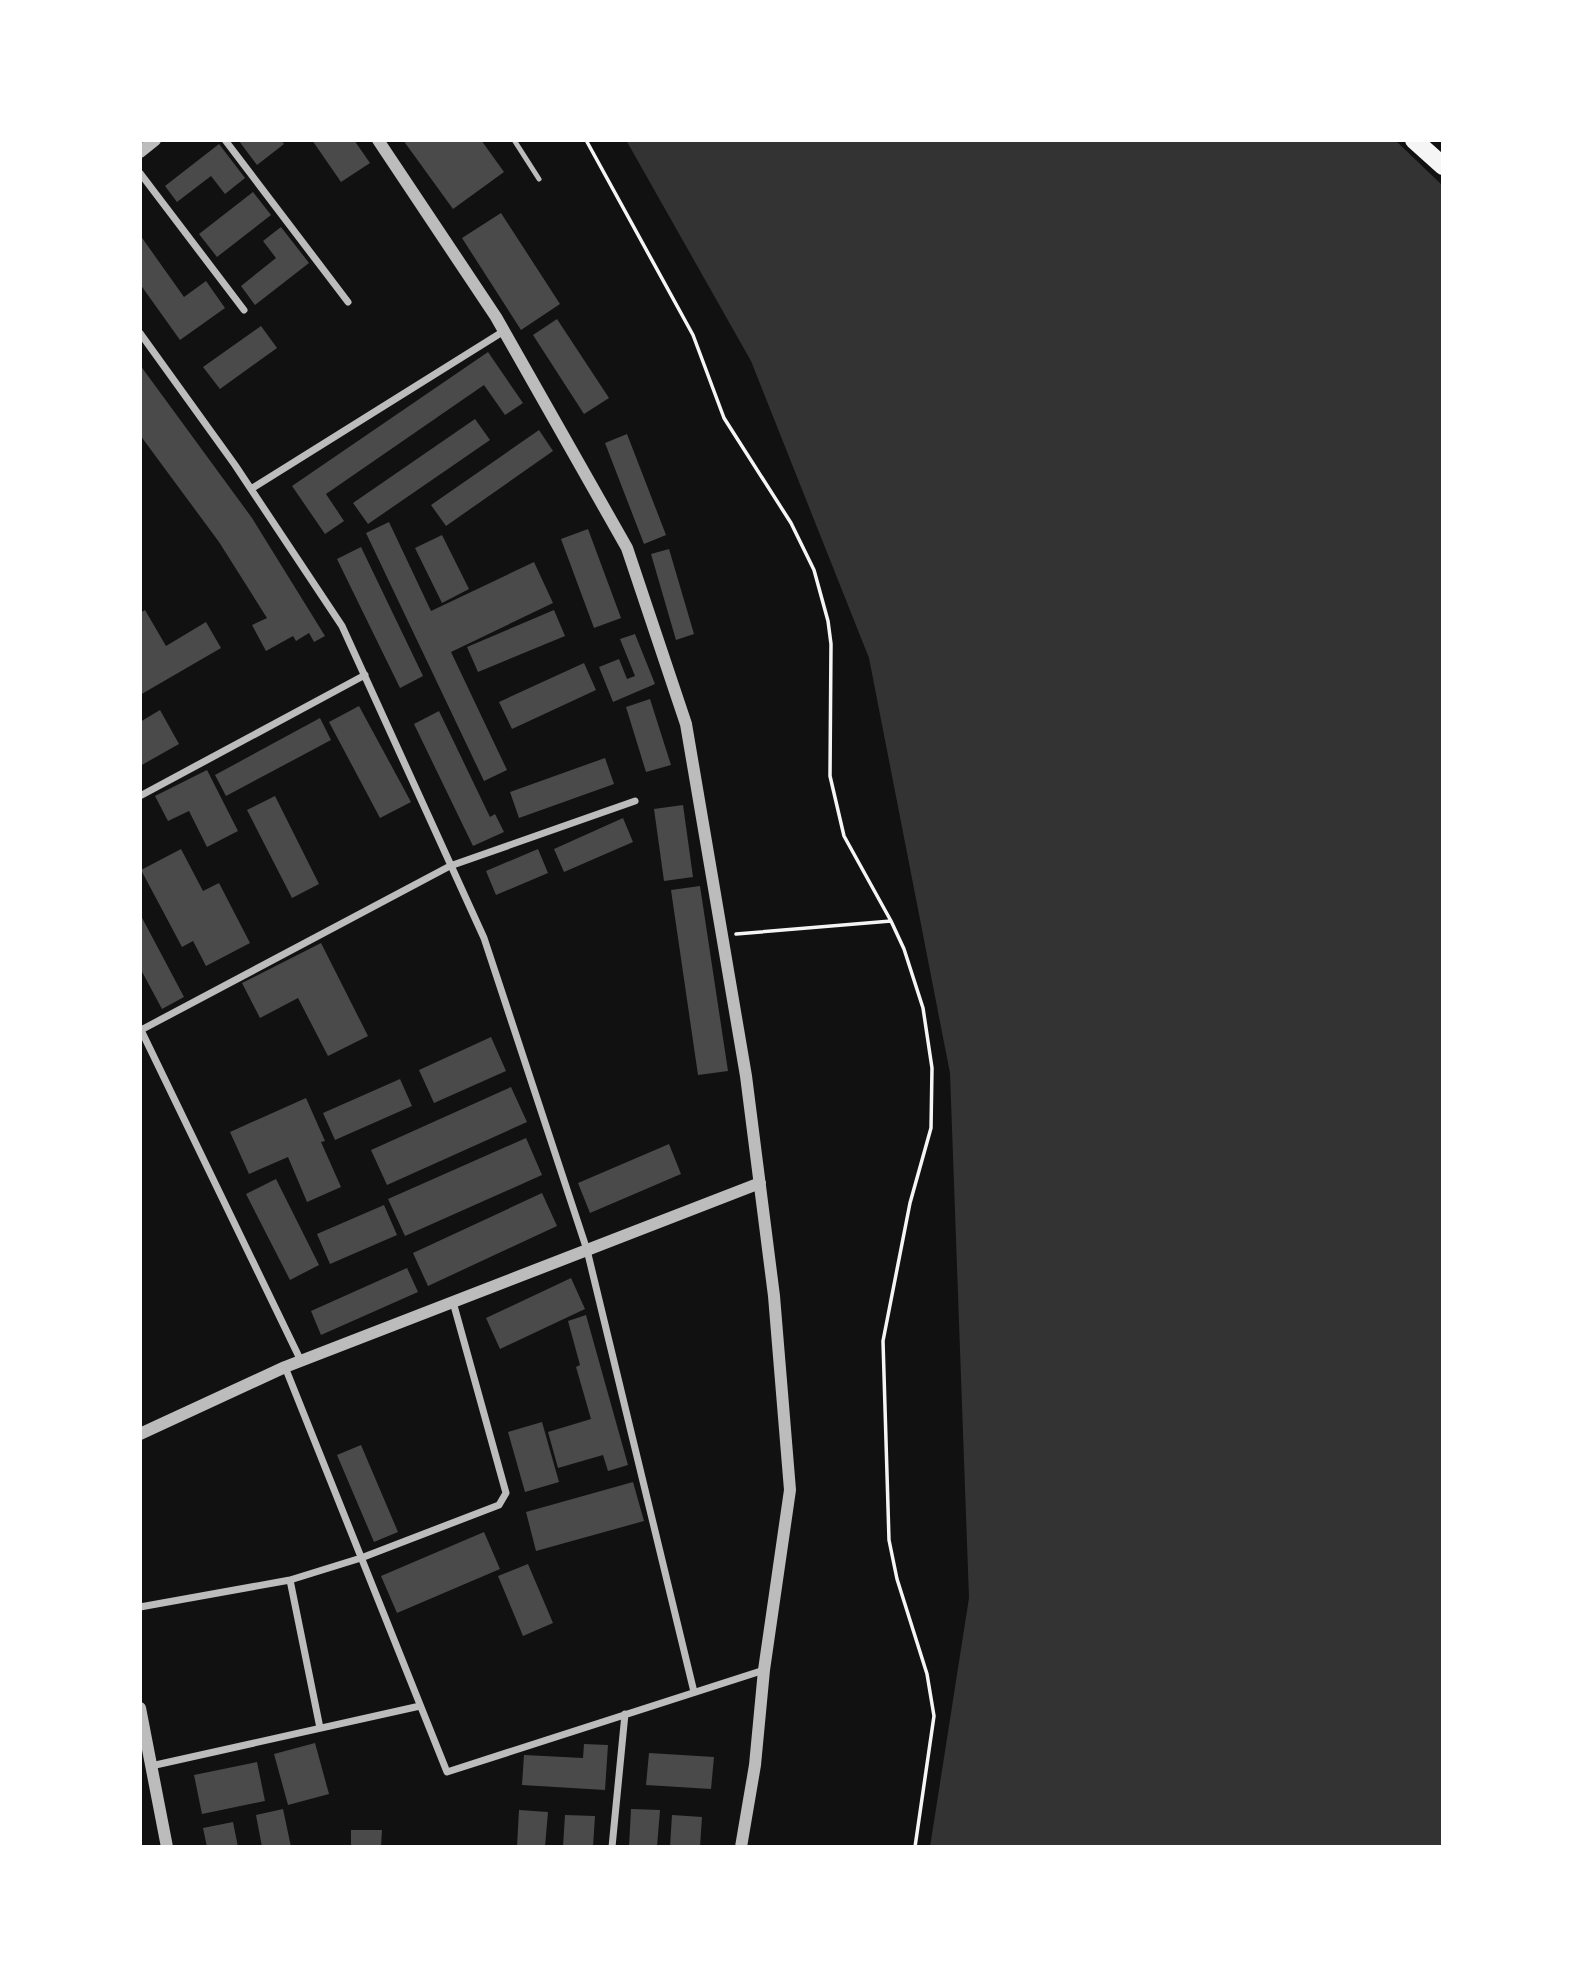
<svg xmlns="http://www.w3.org/2000/svg" width="1583" height="1987" viewBox="0 0 1583 1987" font-family="Poppins,sans-serif">
<style>
.water{fill:#333}
.building{fill:#4a4a4a}
.lines{fill:none;stroke-linecap:round;stroke-linejoin:round}
.path{stroke:#f5f5f5;stroke-width:3.5}
.service{stroke:#bcbcbc;stroke-width:5}
.minor{stroke:#bcbcbc;stroke-width:7}
.tertiary{stroke:#bcbcbc;stroke-width:12}
.trunk{stroke:#f5f5f5;stroke-width:18}
</style>
<rect width="100%" height="100%" fill="#111"/>
<!-- water -->
<path class="water" d="M626,140H1395L1443,186V1847H930L969,1598L950,1073L869,658L751,361Z"/>
<!-- building -->
<path class="building" d="M241,140H281L284,144L257,165L239,141Z
M312,140H354L370,163L341,182Z
M403,140H481L504,172L453,209Z
M219,144L245,178L225,194L211,176L177,202L165,186Z
M253,192L271,215L217,257L199,234Z
M501,213L560,304L521,330L462,238Z
M281,227L309,263L255,305L241,286L276,258L263,241Z
M140,235L184,297L206,281L225,308L180,340L140,284Z
M557,319L609,398L584,414L533,335Z
M261,326L277,348L220,389L203,367Z
M488,352L523,403L505,415L484,385L326,494L344,521L325,534L292,486Z
M140,365L252,518L325,636L314,642L309,633L296,641L293,636L266,651L252,625L267,618L219,542L140,435Z
M475,419L490,440L368,524L353,503Z
M539,430L553,451L446,526L431,505Z
M627,434L666,535L644,544L605,443Z
M389,522L431,611L534,562L553,603L451,652L507,770L484,781L366,533Z
M588,529L621,618L594,628L561,539Z
M442,535L469,589L442,603L415,548Z
M361,547L423,676L400,688L337,559Z
M669,549L694,634L676,640L651,554Z
M145,610L166,646L206,622L221,648L140,695V613Z
M554,610L565,636L478,672L467,647Z
M635,634L655,684L613,702L599,667L619,659L627,679L635,676L620,639Z
M584,663L596,690L512,729L499,702Z
M650,699L671,765L646,772L626,707Z
M359,706L411,802L380,818L329,722Z
M160,710L179,744L140,766V722Z
M439,711L490,817L495,814L504,832L473,846L414,724Z
M320,718L331,740L226,796L215,775Z
M605,758L614,784L519,818L510,792Z
M207,770L238,831L207,847L189,811L168,821L155,796Z
M275,796L319,884L292,898L247,810Z
M683,805L693,877L664,881L654,809Z
M623,818L633,842L564,872L554,849Z
M181,849L203,891L219,883L250,943L206,966L193,941L182,947L141,870Z
M538,849L548,873L496,895L486,871Z
M700,886L728,1071L698,1075L671,890Z
M140,914L184,997L162,1009L140,968Z
M321,943L368,1036L328,1056L298,998L260,1018L242,983Z
M491,1037L506,1071L434,1103L419,1070Z
M400,1079L412,1106L335,1140L323,1113Z
M511,1087L527,1122L387,1185L371,1150Z
M306,1098L325,1141L321,1142L341,1187L307,1202L288,1157L249,1174L230,1132Z
M526,1138L542,1175L405,1236L388,1199Z
M669,1144L681,1174L590,1213L578,1183Z
M276,1179L319,1265L290,1280L246,1194Z
M542,1193L557,1226L428,1286L413,1253Z
M384,1205L397,1235L330,1264L317,1234Z
M407,1268L418,1292L321,1335L311,1311Z
M571,1278L585,1309L500,1349L486,1318Z
M586,1315L628,1465L608,1471L603,1455L558,1468L548,1432L591,1419L576,1367L580,1365L568,1321Z
M542,1422L559,1482L525,1492L508,1432Z
M361,1445L398,1532L374,1542L337,1455Z
M633,1482L644,1521L536,1551L526,1512Z
M484,1532L500,1569L397,1613L381,1576Z
M528,1564L553,1623L523,1636L498,1576Z
M315,1743L329,1794L288,1805L274,1754Z
M584,1744L608,1745L605,1790L522,1785L524,1755L583,1758Z
M649,1753L714,1757L711,1789L646,1785Z
M257,1762L265,1801L202,1814L194,1775Z
M283,1809L291,1847H262L256,1815Z
M631,1809L660,1810L657,1847H629Z
M519,1810L548,1812L545,1847H517Z
M565,1815L595,1816L593,1847H563Z
M672,1815L702,1817L700,1847H670Z
M233,1822L238,1847H207L203,1828Z
M351,1830H382L381,1847H351Z"/>
<g class="lines">
<!-- path -->
<path class="path" d="M586,140L693,335L724,418L791,523L814,570L828,621L831,644L830,776L844,836L891,921L904,949L923,1008L932,1068L931,1128L910,1203L883,1341L889,1540L897,1579L927,1674L934,1716L915,1847
M736,934L891,921"/>
<!-- service -->
<path class="service" d="M514,140L539,179"/>
<!-- minor -->
<path class="minor" d="M225,140L348,302
M140,173L244,310
M140,333L235,465L342,626L484,938L587,1250L694,1692
M251,489L504,331
M140,796L365,675
M140,1028L301,1361
M141,1030L450,866L635,801
M285,1367L447,1772L764,1670
M290,1580L320,1728
M140,1607L290,1580L361,1558L499,1505L506,1493L453,1302
M151,1766L420,1706
M612,1847L625,1714"/>
<!-- tertiary -->
<path class="tertiary" d="M378,140L496,317L627,548L686,724L746,1076L774,1296L790,1490L764,1670L755,1765L741,1847
M140,152L155,140
M140,1434L285,1367L760,1183
M140,1708L167,1847"/>
<!-- trunk -->
<path class="trunk" d="M1414,140L1443,166"/>
</g>
<!-- border -->
<rect width="1583" height="1987" fill="none" stroke="#ffffff" stroke-width="284"/>
</svg>
